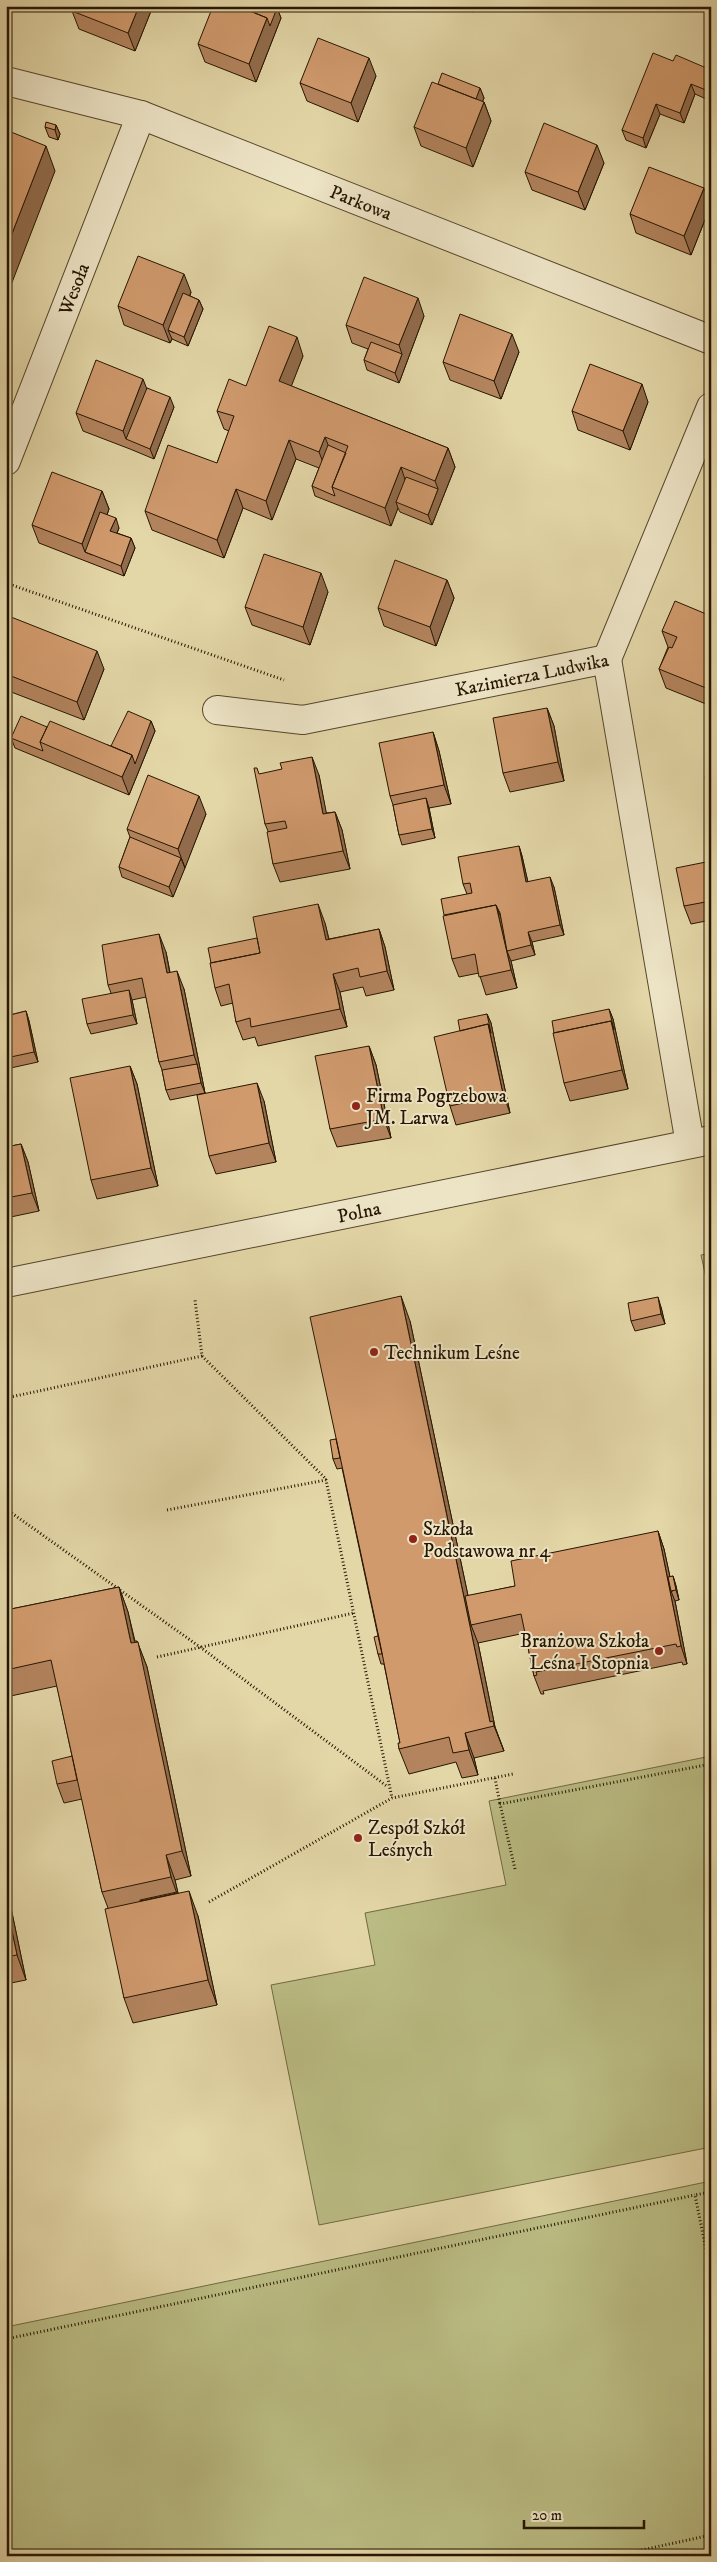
<svg xmlns="http://www.w3.org/2000/svg" width="717" height="2562" viewBox="0 0 717 2562" font-family="'IM FELL DW Pica',serif">
<style>
.green{fill:#babc83;stroke:#706942}
.lines{fill:none;stroke-linecap:round;stroke-linejoin:round}
.minor-casing{stroke:#55462a;stroke-width:30}
.tertiary-casing{stroke:#55462a;stroke-width:30}
.path{stroke:#261601;stroke-width:3;stroke-dasharray:1 2.5;stroke-linecap:butt}
.minor{stroke:#ede4c6;stroke-width:28}
.tertiary{stroke:#ede4c6;stroke-width:28}
.wall{fill:#b3845e;stroke:#261601}
.shaded-wall{fill:#926c4c;stroke:#261601}
.building{fill:#d09a6d;stroke:#261601}
.poi-dot{fill:#8f2418;stroke:#ede4c6;stroke-width:2}
.labels{text-anchor:middle;stroke-width:4;stroke-linejoin:round;paint-order:stroke}
.street-label{font-size:19px;fill:#261601;stroke:#ede4c6}
.poi-label{font-size:19px;fill:#261601;stroke:#ede4c6;text-anchor:start}
</style>
<rect width="100%" height="100%" fill="#e3d6a7"/>
<filter id="stains"><feTurbulence type="fractalNoise" baseFrequency=".004" numOctaves="4"/><feColorMatrix values="0 0 0 0 .2 0 0 0 0 .09 0 0 0 0 .02 0 0 0 .5 -.17"/></filter>
<radialGradient id="worn" r=".72"><stop offset=".6" stop-color="#630" stop-opacity="0"/><stop offset="1" stop-color="#630" stop-opacity=".3"/></radialGradient>
<!-- green -->
<path class="green" d="M711,1253V1300L701,1255Z
M711,1756V2147L319,2225L271,1985L375,1965L365,1913L506,1885L489,1801Z
M711,2181V2556H6V2327Z"/>
<g class="lines">
<defs>
<g id="minor">
<path id="s1" d="M6,81L141,115L711,340"/>
<path id="s2" d="M6,461L141,115"/>
<path d="M607,659L690,1144"/>
<path d="M607,659L711,407"/>
<path id="s3" d="M217,710L303,720L607,659"/>
</g>
<g id="tertiary">
<path id="s4" d="M6,1283L711,1140"/>
</g>
</defs>
<!-- minor casing -->
<use href="#minor" class="minor-casing"/>
<!-- tertiary casing -->
<use href="#tertiary" class="tertiary-casing"/>
<!-- path -->
<path class="path" d="M6,583L284,680
M202,1356L326,1479
M6,1398L202,1356L195,1300
M6,1509L200,1647L388,1787
M167,1510L326,1480L392,1798
M157,1657L354,1613
M495,1778L500,1804
M515,1869L500,1804L711,1764
M209,1902L392,1798L513,1774
M711,2192L695,2195L711,2274
M6,2339L695,2195
M614,2556L711,2535"/>
<!-- minor -->
<use href="#minor" class="minor"/>
<!-- tertiary -->
<use href="#tertiary" class="tertiary"/>
</g>
<!-- wall -->
<path class="wall" d="M16,6H27L26,10Z
M74,6H153L135,51L79,29L72,11Z
M456,6H476L473,12Z
M480,6H497L495,12Z
M277,8L281,18L256,82L205,62L198,44Z
M673,61L711,70V101L695,94L684,123L660,114L646,148L626,140L622,130Z
M376,76L358,122L307,101L300,83Z
M438,84L480,88L484,98L482,102H484L491,121L473,167L421,146L414,127Z
M56,125L60,134L58,140L49,137L45,127Z
M604,163L585,210L532,190L525,172Z
M704,188L710,207L691,255L636,233L630,214Z
M191,292L190,296L199,300L203,309L188,346L172,339L170,343L124,325L118,306Z
M424,316L399,383L367,370L364,360L368,349L352,343L346,325Z
M519,352L501,399L450,380L443,362Z
M303,356L291,386L448,448L455,467L432,525L400,512L398,508L391,526L315,496L312,486L319,468L296,459L272,520L243,508L224,558L152,530L145,511L217,463L229,431L224,429L217,411L246,386Z
M147,388L174,407L154,459L130,449L83,431L76,413Z
M648,402L630,450L578,430L572,411Z
M102,491L109,509L107,515L119,528L117,533L131,538L135,548L124,576L39,543L32,525Z
M447,580L454,598L436,646L384,626L378,608Z
M328,592L310,645L252,625L245,607Z
M6,615L104,669L84,720L6,690Z
M711,616V706L666,688L659,669L668,647L662,631Z
M547,708L554,726L564,781L510,792L503,773Z
M151,721L155,731L138,773L129,795L15,748L11,738L47,727L111,746Z
M433,732L439,751L451,804L429,808L435,838L402,845L399,835L393,805L390,796Z
M260,774L319,775L326,813L335,812L342,830L350,869L280,882L273,864L268,831L265,824Z
M206,814L173,897L122,877L119,867L130,837L127,829Z
M519,846L522,856L528,882L554,887L564,935L532,942L535,955L511,961L517,988L486,995L479,973L459,977L452,959L467,894L463,884Z
M711,861V920L691,924L684,906Z
M325,923L329,939L379,929L385,947L394,990L366,996L363,987L340,992L347,1027L258,1046L255,1037L243,1040L236,1022L233,1003L221,1006L215,988L257,938Z
M166,952L170,972L184,989L205,1093L170,1100L166,1090L162,1070L159,1062L146,997L132,1000L137,1024L91,1034L87,1024L111,993L108,985Z
M609,1009L613,1019L628,1089L570,1101L564,1083Z
M26,1011L29,1021L38,1062L6,1069V1016Z
M487,1014L491,1023L495,1043L510,1113L456,1125L450,1106L460,1031Z
M369,1046L376,1065L391,1138L337,1147L330,1129Z
M130,1066L137,1084L158,1186L97,1199L91,1180Z
M264,1101L276,1162L216,1174L209,1156Z
M21,1144L28,1162L39,1211L6,1218V1147Z
M661,1307L665,1324L635,1331L631,1321Z
M410,1321L468,1596L515,1586L658,1531L664,1549L670,1577L673,1576L676,1586L679,1600L675,1601L687,1664L683,1665L682,1662L543,1691L544,1694H541L534,1676L525,1633L478,1643L495,1727L504,1751L474,1758L478,1775L462,1778L456,1762L409,1774L399,1749L400,1743L384,1664H381L378,1654V1636L342,1468L337,1469L333,1459L336,1439Z
M119,1587L128,1612L135,1641H137L147,1667L191,1876L175,1880L178,1893L198,1916L217,2005L133,2023L124,1998L108,1908L102,1892L82,1799L64,1803L57,1784L72,1756L57,1686L6,1697V1610Z
M6,1884L26,1980L6,1984Z"/>
<!-- shaded-wall -->
<path class="shaded-wall" d="M139,6H153L135,51L128,33Z
M471,6H476L473,12Z
M493,6H497L495,12Z
M277,8L281,18L256,82L249,64L267,18Z
M369,58L376,76L358,122L351,103Z
M691,84L695,94L684,123L680,113Z
M480,88L484,98L477,115L473,105Z
M484,102L491,121L473,167L466,148Z
M656,104L660,114L646,148L643,138Z
M56,125L60,134L58,140L55,130Z
M597,145L604,163L585,210L578,192Z
M46,146L55,171L6,298V249Z
M704,188L710,207L691,255L684,236Z
M184,274L191,292L174,333L168,330L172,339L170,343L163,325Z
M418,298L424,316L399,383L395,373L402,354L399,345Z
M199,300L203,309L188,346L184,337Z
M512,334L519,352L501,399L494,381Z
M297,337L303,356L286,400L279,381Z
M143,379L150,397L126,439L123,431Z
M642,384L648,402L630,450L623,431Z
M170,397L174,407L154,459L150,449Z
M325,437L332,455L326,470L319,452Z
M289,440L296,459L272,520L266,501Z
M448,448L455,467L432,525L428,515L438,489L435,481Z
M401,467L407,486L396,502L398,508L391,526L385,508Z
M236,489L243,508L224,558L217,540Z
M102,491L109,509L92,555L85,552L82,544Z
M116,518L119,528L114,540L110,531Z
M131,538L135,548L124,576L121,566Z
M321,573L328,592L310,645L303,627Z
M447,580L454,598L436,646L430,627Z
M97,651L104,669L84,720L77,702Z
M547,708L554,726L564,781L558,762Z
M151,721L155,731L138,773L129,795L122,777L132,755Z
M433,732L439,751L451,804L444,785Z
M312,757L319,775L330,832L323,814Z
M199,796L206,814L185,868L178,849Z
M426,798L429,808L435,838L432,829Z
M335,812L342,830L350,869L343,851Z
M519,846L522,856L530,892L526,882Z
M181,858L185,868L173,897L169,887Z
M550,877L554,887L564,935L560,925Z
M318,904L325,923L333,958L326,940Z
M496,905L503,923L507,951L511,961L517,988L511,970Z
M379,929L385,947L394,990L387,971Z
M528,932L532,942L535,955L531,945Z
M159,934L166,952L173,991L167,973Z
M177,971L184,989L205,1093L201,1083L197,1064L194,1055Z
M333,974L340,992L347,1027L340,1009Z
M129,990L132,1000L137,1024L133,1015Z
M609,1009L613,1019L628,1089L622,1070L611,1021Z
M26,1011L29,1021L38,1062L34,1052Z
M487,1014L491,1023L495,1043L510,1113L503,1094L488,1024Z
M369,1046L376,1065L391,1138L384,1119Z
M130,1066L137,1084L158,1186L151,1168Z
M257,1083L264,1101L276,1162L269,1143Z
M21,1144L28,1162L39,1211L32,1193Z
M401,1296L410,1321L474,1624L471,1625L478,1643L495,1727L504,1751L494,1726L490,1722Z
M658,1297L661,1307L665,1324L661,1314Z
M658,1531L664,1549L673,1591H671L675,1601L687,1664L681,1646Z
M673,1576L676,1586L679,1600L676,1590Z
M119,1587L128,1612L138,1658L131,1643Z
M137,1641L147,1667L191,1876L182,1851Z
M465,1733L474,1758L478,1775L469,1750Z
M166,1855L175,1880L180,1902L171,1877Z
M6,1884L26,1980L17,1955L6,1903Z
M189,1891L198,1916L217,2005L208,1980Z"/>
<!-- building -->
<path class="building" d="M74,6H139L128,33L72,11Z
M213,6H238L267,18L249,64L198,44Z
M238,6H273L277,8L270,26L267,18Z
M318,38L369,58L351,103L300,83Z
M653,53L673,61L676,55L711,70V92L691,84L680,113L656,104L643,138L622,130Z
M442,73L480,88L476,99L438,84Z
M432,82L484,102L466,148L414,127Z
M46,122L56,125L55,130L45,127Z
M544,123L597,145L578,192L525,172Z
M6,130L46,146L6,249Z
M649,167L704,188L684,236L630,214Z
M138,256L184,274L163,325L118,306Z
M364,277L418,298L399,345L346,325Z
M183,293L199,300L184,337L168,330Z
M460,314L512,334L494,381L443,362Z
M269,326L297,337L279,381L448,448L435,481L401,467L385,508L332,487L348,446L325,437L319,452L289,440L266,501L236,489L217,540L145,511L168,445L217,463L234,416L217,411L229,379L246,386Z
M371,342L402,354L395,373L364,360Z
M96,360L143,379L123,431L76,413Z
M590,364L642,384L623,431L572,411Z
M147,388L170,397L150,449L126,439Z
M328,445L346,453L332,487L335,496L312,486Z
M52,472L102,491L82,544L32,525Z
M406,477L438,489L428,515L396,502Z
M100,512L116,518L110,531L131,538L121,566L85,552Z
M264,554L321,573L303,627L245,607Z
M395,560L447,580L430,627L378,608Z
M675,601L711,616V690L659,669L669,647L672,648L677,637L662,631Z
M6,615L97,651L77,702L6,674Z
M547,708L558,762L503,773L493,718Z
M128,711L151,721L135,764L132,755L111,746Z
M21,716L47,727L40,742L43,751L11,738Z
M50,721L132,755L122,777L40,742Z
M433,732L444,785L390,796L379,743Z
M707,756H711V807L705,777L710,770Z
M312,757L323,814L335,812L343,851L273,864L267,832L287,828L285,821L265,824L254,768H257L259,774L282,769L280,763Z
M148,775L199,796L178,849L127,829Z
M426,798L432,829L399,835L393,805Z
M130,837L181,858L169,887L119,867Z
M519,846L526,882L550,877L560,925L528,932L531,945L507,951L500,913L496,905L444,915L441,899L472,893L470,883L463,884L458,857Z
M711,861V901L684,906L676,868Z
M318,904L326,940L379,929L387,971L360,977L358,968L333,974L340,1009L251,1027L250,1018L236,1022L229,984L215,988L210,963L260,953L253,917Z
M496,905L511,970L479,977L475,954L452,959L443,916Z
M159,934L167,973L177,971L194,1055L159,1062L142,978L108,985L102,945Z
M257,938L260,953L211,963L208,948Z
M129,990L133,1015L87,1024L82,999Z
M609,1009L614,1030L611,1021L554,1033L552,1021Z
M26,1011L34,1052L6,1058V1016Z
M487,1014L491,1033L488,1024L460,1031L458,1020Z
M611,1021L622,1070L564,1083L553,1033Z
M488,1024L503,1094L450,1106L434,1037Z
M369,1046L384,1119L330,1129L315,1056Z
M197,1064L201,1083L166,1090L162,1070Z
M130,1066L151,1168L91,1180L70,1078Z
M257,1083L269,1143L209,1156L197,1095Z
M21,1144L32,1193L6,1198V1147Z
M401,1296L490,1722L493,1721L494,1726L465,1733L469,1750L453,1753L449,1737L399,1749L398,1743H400L379,1638L310,1317Z
M658,1297L661,1314L631,1321L628,1303Z
M336,1439L340,1458L333,1459L330,1440Z
M658,1531L681,1646L677,1647L676,1644L536,1672L537,1675L534,1676L521,1614L471,1625L465,1596L515,1586L511,1561Z
M673,1576L676,1590L671,1591L668,1577Z
M119,1587L131,1643L138,1642L182,1851L166,1855L171,1877L102,1892L51,1660L6,1670V1610Z
M378,1636L382,1654H378L374,1637Z
M72,1756L77,1780L57,1784L52,1761Z
M189,1891L208,1980L124,1998L105,1909Z
M177,1892V1893L140,1901V1900Z
M6,1903L17,1955L6,1957Z"/>
<!-- markers -->
<g class="poi-dot">
<circle cx="356" cy="1106" r="5"/>
<circle cx="374" cy="1352" r="5"/>
<circle cx="413" cy="1539" r="5"/>
<circle cx="659" cy="1651" r="5"/>
<circle cx="358" cy="1838" r="5"/>
</g>
<g class="labels">
<!-- street labels -->
<g class="street-label">
<text dy="7" stroke="none"><textPath href="#s1" startOffset="376">Parkowa</textPath></text>
<text dy="7" stroke="none"><textPath href="#s2" startOffset="185">Wesoła</textPath></text>
<text dy="7" stroke="none"><textPath href="#s3" startOffset="320">Kazimierza Ludwika</textPath></text>
<text dy="7" stroke="none"><textPath href="#s4" startOffset="360">Polna</textPath></text>
</g>
<!-- poi labels -->
<g class="poi-label">
<text x="366" y="1102">Firma Pogrzebowa<tspan x="366" dy="22">JM. Larwa</tspan></text>
<text x="384" y="1359">Technikum Leśne</text>
<text x="423" y="1535">Szkoła<tspan x="423" dy="22">Podstawowa nr 4</tspan></text>
<text x="649" y="1647" text-anchor="end">Branżowa Szkoła<tspan x="649" dy="22">Leśna I Stopnia</tspan></text>
<text x="368" y="1834">Zespół Szkół<tspan x="368" dy="22">Leśnych</tspan></text>
</g>
</g>
<!-- margin -->
<rect width="717" height="2562" fill="none" stroke="#e3d6a7" stroke-width="25"/>
<rect x="8" y="8" width="702" height="2547" fill="none" stroke="#261601" stroke-width="2.5"/>
<rect x="12" y="12" width="692" height="2537" fill="none" stroke="#261601"/>
<!-- scale -->
<path d="M524 2520v8h120v-8" fill="none" stroke="#261601" stroke-width="2.5"/>
<text x="532" y="2520" font-size="15" fill="#261601" stroke="#ede4c6" stroke-width="4" paint-order="stroke">20 m</text>
<rect width="100%" height="100%" filter="url(#stains)"/>
<rect width="100%" height="100%" fill="url(#worn)"/>
</svg>
